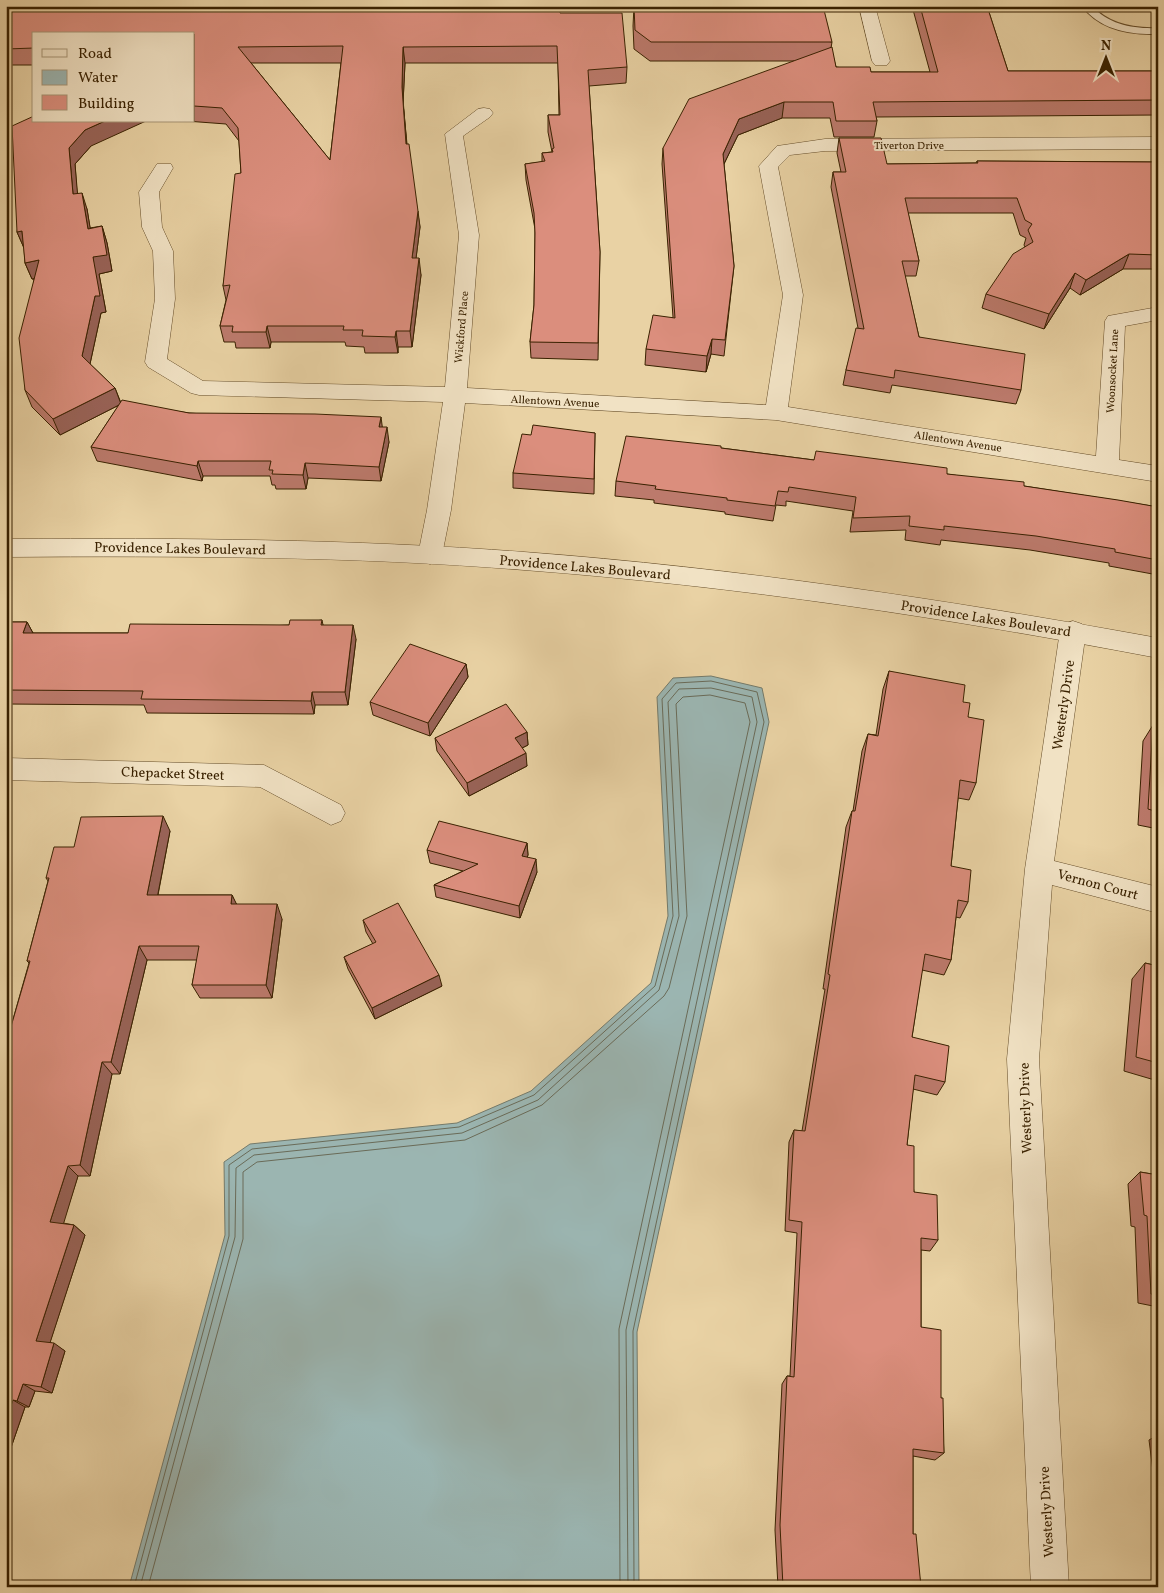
<svg xmlns="http://www.w3.org/2000/svg" width="1164" height="1593" viewBox="0 0 1164 1593" font-family="Vollkorn,serif">
<style>
.water{fill:#9bb5b1;stroke:#747a6a}
.lines{fill:none;stroke-linecap:round;stroke-linejoin:round}
.shore{stroke:#6a6b58;stroke-width:1}
.service-casing{stroke:#654d29;stroke-width:2}
.minor-casing{stroke:#654d29;stroke-width:1}
.tertiary-casing{stroke:#654d29;stroke-width:1}
.service{fill:#f1e2c4;fill-rule:evenodd}
.minor{fill:#f1e2c4;fill-rule:evenodd}
.tertiary{fill:#f1e2c4;fill-rule:evenodd}
.wall{fill:#bc7a6c;stroke:#392100;fill-rule:evenodd}
.shaded-wall{fill:#996358;stroke:#392100}
.building{fill:#db8e7d;stroke:#392100;fill-rule:evenodd}
.labels{text-anchor:middle;stroke-width:4;stroke-linejoin:round;paint-order:stroke}
.far-street-label{font-size:11px;fill:#392100;stroke:#f1e2c4}
.street-label{font-size:14px;fill:#392100;stroke:#f1e2c4}
</style>
<rect width="100%" height="100%" fill="#e9d2a4"/>
<filter id="stains"><feTurbulence type="fractalNoise" baseFrequency=".004" numOctaves="4"/><feColorMatrix values="0 0 0 0 .2 0 0 0 0 .09 0 0 0 0 .02 0 0 0 .5 -.17"/></filter>
<radialGradient id="worn" r=".72"><stop offset=".6" stop-color="#630" stop-opacity="0"/><stop offset="1" stop-color="#630" stop-opacity=".3"/></radialGradient>
<!-- water -->
<path class="water" d="M711,676L762,688L769,722L637,1332L639,1587H129L225,1235L224,1162L250,1144L457,1123L531,1091L651,983L668,916L657,697L673,678Z"/>
<g class="lines">
<!-- shore -->
<path class="shore" d="M134,1587L229,1236V1165L252,1149L459,1127L534,1095L655,986L673,916L662,699L676,683L711,681L757,692L764,722L633,1331L634,1587
M140,1587L235,1237L236,1168L254,1155L462,1133L538,1100L659,990L679,916L668,702L679,689L711,688L752,697L757,722L626,1330L628,1587
M148,1587L243,1239V1172L257,1162L465,1140L542,1105L664,996L669,988L687,916L676,704L683,697L710,695L745,703L750,722L619,1329L620,1587"/>
<defs>
<path id="service" d="M1082,6H1092C1109,25 1134,29 1158,28V34C1130,35 1100,30 1082,6Z"/>
<path id="minor" d="M859,6H875L890,61L887,65H875L872,61Z
M484,108L490,109L493,113L490,117L463,136L479,235L467,388L766,405L783,295L759,166L777,146L825,139L1158,137V149L825,151L790,155L778,167L803,295L788,407L1096,456L1105,321L1108,316L1158,307V320L1125,326L1119,460L1158,466V482L776,420L465,403L451,510L442,555L439,561L430,564L421,561L418,555L427,510L443,402L199,395L191,393L148,367L145,362L155,299L153,251L142,227L139,192L157,164H171L173,168L159,192L162,227L173,251L175,299L167,359L203,381L445,387L459,235L445,134L478,109Z
M1073,621L1082,624L1086,631L1054,861L1158,887V913L1052,885L1039,1059L1069,1587H1031L1007,1059L1025,869L1060,631L1064,624Z
M6,758L264,765L341,805L345,813L341,821L331,825L260,787L6,780Z"/>
<path id="tertiary" d="M6,539C179,538 352,539 524,552C737,568 948,600 1158,638V658C948,618 737,586 524,570C352,556 179,556 6,557Z"/>
</defs>
<!-- service casing -->
<use href="#service" class="service-casing"/>
<!-- minor casing -->
<use href="#minor" class="minor-casing"/>
<!-- tertiary casing -->
<use href="#tertiary" class="tertiary-casing"/>
<!-- service -->
<use href="#service" class="service"/>
<!-- minor -->
<use href="#minor" class="minor"/>
<!-- tertiary -->
<use href="#tertiary" class="tertiary"/>
</g>
<!-- wall -->
<path class="wall" d="M6,6H274L273,11L548,10L560,13L627,67L626,83L589,86L600,252L598,360L531,358L530,342L534,305L535,237V229L526,180L525,164L542,162V153L552,152L548,132V115H559L558,63H405L403,103L407,144L420,227L416,258L421,275L412,347H398V353H365L364,347L346,346L345,342H271L270,348H236L235,342H224L220,326L226,300L223,286L241,173L239,141L226,124L186,121H194V34H34V65H6ZM251,63H341L330,160Z
M634,6L832,42L831,48L836,67L871,72H930L912,6H987L1008,71H1158V115L876,117L877,121L874,137H834L830,118H782L738,135L724,164L734,266L724,356L711,354L706,372L645,365L646,349L673,317L662,164L663,148L794,61H650L634,49L633,26Z
M34,116L91,146L75,164L77,193L87,209L90,228L102,226L107,243L112,271L99,274L106,312L101,313L90,364L115,388L121,403L189,413L382,427L389,442L381,481L308,478L306,489H276L275,485H272L270,476H203L202,481L97,461L91,447L119,405L60,435L32,407L25,390L34,279H32L25,263L24,248L17,232Z
M839,138L887,164L976,163L977,161L1152,162L1153,160H1158V274H1154L1152,269H1123L1080,295L1070,288L1044,329L982,308L986,294L1025,247L1024,245L1026,238L1020,235L1013,213H908L919,261L916,276H905L919,337L1021,390L1016,404L892,385L890,393L843,385L846,370L858,328L831,187L833,172H841L837,153Z
M595,433L594,494L513,488V473L531,435Z
M721,448L814,460L947,474L1158,507V575L1109,566V563L1030,550L941,540L940,545L905,540L906,530L850,532L853,511L786,501V506L776,505L773,521L725,514V512L654,503V500L615,496L616,481Z
M322,620L323,625L356,639L348,705H315L314,714L147,713L144,705L6,704V622H27L33,633H128L289,625Z
M466,664L468,677L430,736L373,715L370,702Z
M889,671L963,702L968,717L976,783L969,800L958,798L951,866L968,902L960,918L956,917L951,960L944,975L922,970L912,1037L945,1082L937,1095L913,1089L907,1145L914,1192L938,1240L930,1251L921,1250V1327L941,1398L944,1453L935,1460L913,1456V1534L921,1587H778L775,1530L782,1384L787,1376H790L797,1233L785,1231L789,1142L794,1130L802,1131L825,989H823L846,827L852,811H853L862,751L868,734L876,735L883,689Z
M1153,725L1158,726V829L1138,825L1143,741Z
M527,732L528,745L522,748L527,766L469,796L437,751L435,738Z
M170,831L158,895H232L236,904L282,919L272,998H200L192,985L197,960H147L120,1074H112L90,1176H78L63,1223L74,1225L85,1235L50,1342L65,1351L52,1393L35,1391L29,1407H25L6,1462V1044L29,963L27,961L48,881L46,878L74,847Z
M527,843L528,855L527,857L537,872L520,918L436,897L434,885L463,871L430,863L427,850Z
M363,920L442,986L375,1019L348,969L344,957L373,944L366,932Z
M1145,963L1158,966V1081L1124,1071L1132,979Z
M1140,1172L1158,1175V1307L1138,1303L1135,1227L1131,1226L1128,1184Z
M1158,1435V1495H1156L1149,1440Z
M1154,1581H1158V1587H1155Z"/>
<!-- shaded-wall -->
<path class="shaded-wall" d="M267,6H274L269,27L266,11Z
M403,47L405,63L403,103L408,160L402,87Z
M784,102L782,118L738,135L721,170L723,154L739,119Z
M105,121H146L91,146L75,164L79,211L73,194L69,148L85,130Z
M82,193L87,209L93,245L88,229Z
M418,211L420,227L414,274L412,258Z
M102,226L107,243L112,271L99,274L106,312L101,313L88,373L82,356L95,296L93,257Z
M22,231L24,248L17,232Z
M1129,254L1123,269L1080,295L1086,280Z
M419,258L421,275L412,347L410,331Z
M39,260L45,277L32,279L25,263Z
M1075,273L1070,288L1044,329L1049,314Z
M267,326L271,342L270,348L266,332Z
M396,331L398,347V353L395,337Z
M712,339L711,354L706,372L707,356Z
M115,388L121,404L60,435L53,419Z
M381,417L383,432L379,427Z
M387,427L389,442L381,481L379,467Z
M198,461L203,476L202,481L197,466Z
M305,463L308,478L306,489L303,475Z
M27,622L34,635L23,633Z
M353,625L356,639L348,705L345,692Z
M466,664L468,677L430,736L428,723Z
M312,692L315,705L314,714L311,701Z
M527,732L528,745L516,751L515,738Z
M526,753L527,766L469,796L467,783Z
M163,816L170,831L155,909L147,895Z
M527,843L528,855L523,868L522,856Z
M536,859L537,872L520,918L519,906Z
M232,895L239,909L231,904Z
M277,904L282,919L272,998L266,985Z
M139,946L147,960L120,1074L111,1062Z
M439,975L442,986L375,1019L372,1008Z
M102,1062L112,1074L90,1176L80,1165Z
M68,1166L78,1176L61,1232L50,1222Z
M74,1225L85,1235L48,1349L36,1341Z
M54,1343L65,1351L52,1393L41,1387Z
M23,1384L35,1391L29,1407L17,1401Z
M13,1400L25,1407L6,1462V1419Z"/>
<!-- building -->
<path class="building" d="M6,6H267L266,11H361V6H547V10H560V13H622L627,67L588,70L600,252L598,343L530,342L534,305L535,233L534,213L525,164L545,161L542,153L553,152L552,149L554,148L548,115H560L557,46L403,47L402,87L406,144H409L418,211L412,258H419L410,331H396L395,337L362,336L363,330H343L344,326H267L266,332H232L233,326H220L230,285L223,286L235,174L241,173L238,128L222,108L194,106V34H34V48L6,49ZM343,46L330,160L238,47Z
M634,6H823L832,42H651L635,30Z
M920,6H987L1008,71H1158V100L873,102L877,121H836L833,102H784L739,119L723,154L734,266L725,340L712,339L707,356L646,349L653,315L675,318L663,148L689,99L832,47L836,67H870L871,72H938Z
M34,116V121H105L85,130L69,148L73,194L82,193L88,229L102,226L107,255L93,257L100,296H95L82,356L115,388L53,419L25,390L19,338L39,260L25,263L22,231L17,232L12,126Z
M839,138H881L887,164L978,163L977,161L1154,162L1153,160H1158V255L1129,254L1086,280L1075,273L1049,314L986,294L1013,254L1033,242L1028,230L1032,224L1025,220L1017,198H905L919,261H902L919,337L1025,354L1021,390L895,370L894,378L846,370L856,328L864,329L833,172H846Z
M122,400L189,413L315,414L381,417L379,427H387L379,467L305,463L303,475L272,474L273,470H269L271,461H198L197,466L91,447Z
M533,425L595,433L594,479L513,473L522,434L531,435Z
M626,436L721,446V448L814,460L816,451L947,468V474L1024,482V486L1118,500L1158,507V560L1115,552V549L1036,536L944,526V530L909,526L910,516L853,518L856,497L789,487L788,492L778,491L775,506L727,500V498L655,489L656,486L616,481Z
M290,620H322L321,625H353L345,692H312L311,701L141,699L143,691L6,690V622H27L23,633H128L130,624L289,625Z
M410,644L466,664L428,723L370,702Z
M889,671L965,685L963,702L970,703L968,717L984,720L976,783L960,780L951,866L971,870L968,902L958,900L951,960L925,954L912,1037L949,1046L945,1082L915,1075L907,1145L914,1146V1192L937,1195L938,1240L921,1238V1327L941,1330V1398H943L944,1453L913,1449V1534H916L921,1587H783L780,1525L787,1376L794,1377L802,1222L789,1220L794,1130L805,1131L830,975L828,974L852,811H855L868,734L878,736Z
M506,704L527,732L515,738L526,753L467,783L435,738Z
M1153,725L1158,726V812L1148,809Z
M163,816L147,895H232L231,904H277L266,985H192L199,946H139L111,1062H102L80,1165L68,1166L50,1222L74,1225L36,1341L54,1343L41,1387L23,1384L17,1401L13,1400L6,1419V1063L7,1059H6V1044L30,961H27L49,878H46L54,847H74L81,817Z
M439,821L527,843L522,856L536,859L519,906L434,885L478,864L427,850Z
M398,903L439,975L372,1008L344,957L376,942L363,920Z
M1145,963L1158,966V1063L1136,1057Z
M1140,1172L1158,1175V1295L1151,1294L1147,1216L1144,1215Z"/>
<g class="labels">
<!-- far-street labels -->
<g class="far-street-label">
<text x="909" y="149">Tiverton Drive</text>
<text transform="translate(461 327) rotate(-85)" y="4">Wickford Place</text>
<text transform="translate(1112 371) rotate(-87)" y="4">Woonsocket Lane</text>
<text transform="translate(555 401) rotate(3)" y="4">Allentown Avenue</text>
<text transform="translate(958 441) rotate(9)" y="4">Allentown Avenue</text>
</g>
<!-- street labels -->
<g class="street-label">
<text transform="translate(180 548) rotate(1)" y="5">Providence Lakes Boulevard</text>
<text transform="translate(585 567) rotate(5)" y="5">Providence Lakes Boulevard</text>
<text transform="translate(986 618) rotate(9)" y="5">Providence Lakes Boulevard</text>
<text transform="translate(1063 705) rotate(-82)" y="5">Westerly Drive</text>
<text transform="translate(173 773) rotate(2)" y="5">Chepacket Street</text>
<text transform="translate(1098 884) rotate(15)" y="5">Vernon Court</text>
<text transform="translate(1025 1108) rotate(-92)" y="5">Westerly Drive</text>
<text transform="translate(1046 1512) rotate(-93)" y="5">Westerly Drive</text>
</g>
</g>
<!-- margin -->
<rect width="1164" height="1593" fill="none" stroke="#e9d2a4" stroke-width="25"/>
<rect x="8" y="8" width="1149" height="1578" fill="none" stroke="#392100" stroke-width="2.5"/>
<rect x="12" y="12" width="1139" height="1568" fill="none" stroke="#392100"/>
<!-- legend -->
<rect x="32" y="32" width="162" height="90" fill="#f1e2c4" stroke="#a79576"/>
<rect x="42" y="49" width="25" height="8" fill="#f1e2c4" stroke="#a79576"/>
<text x="78" y="58" font-size="15" fill="#392100">Road</text>
<rect x="42" y="70" width="25" height="15" fill="#9bb5b1" stroke="#a79576"/>
<text x="78" y="82" font-size="15" fill="#392100">Water</text>
<rect x="42" y="95" width="25" height="15" fill="#db8e7d" stroke="#a79576"/>
<text x="78" y="108" font-size="15" fill="#392100">Building</text>
<!-- north arrow -->
<g transform="translate(1106 58)" stroke="#f1e2c4" stroke-width="4" paint-order="stroke">
<path d="M0-4L9 19L0 12L-9 19Z" fill="#392100"/>
<text y="-8" font-size="14" font-weight="bold" text-anchor="middle" fill="#392100">N</text>
</g>
<rect width="100%" height="100%" filter="url(#stains)"/>
<rect width="100%" height="100%" fill="url(#worn)"/>
</svg>
